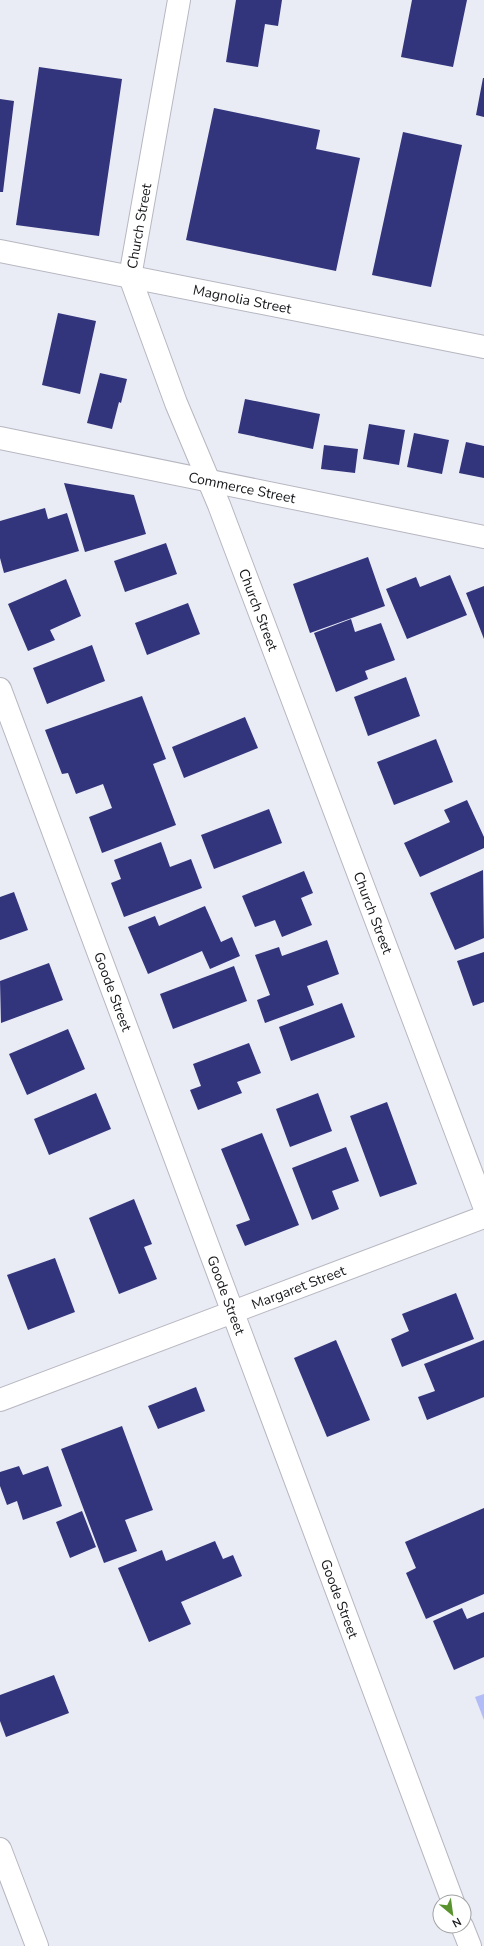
<svg xmlns="http://www.w3.org/2000/svg" width="484" height="1946" viewBox="0 0 484 1946" font-family="'Nunito Sans',sans-serif">
<style>
.green{fill:#b2bcf7}
.building{fill:#32347c}
.lines{fill:none;stroke-linecap:round;stroke-linejoin:round}
.minor-casing{stroke:#b6b7c1;stroke-width:24}
.minor{stroke:#fff;stroke-width:22}
.labels{text-anchor:middle;stroke-width:4;stroke-linejoin:round;paint-order:stroke}
.street-label{font-size:14px;fill:#151619;stroke:#fff}
</style>
<rect width="100%" height="100%" fill="#e9ebf5"/>
<!-- green -->
<path class="green" d="M484,1694V1720L475,1697Z"/>
<!-- building -->
<path class="building" d="M236,0H282L278,26L265,24L258,67L226,62Z
M412,0H467L453,67L401,57Z
M39,67L122,79L99,236L16,225Z
M483,78H484V117L476,115Z
M0,99L14,101L3,192H0Z
M214,108L320,130L316,149L360,158L336,271L186,240Z
M403,132L462,145L431,287L372,275Z
M58,313L96,321L80,394L42,385Z
M100,373L127,379L121,403L119,402L112,429L87,423Z
M245,399L320,414L313,449L238,433Z
M369,424L405,430L399,465L363,459Z
M414,433L449,440L442,474L407,467Z
M466,442L484,446V478L459,473Z
M324,445L358,449L355,473L321,469Z
M64,483L134,495L146,534L85,552Z
M45,508L48,519L67,513L79,551L4,573L0,558V521Z
M166,543L177,574L125,592L114,561Z
M368,557L385,606L310,633L293,584Z
M450,575L467,615L407,639L386,589L416,577L420,587Z
M66,579L81,616L50,630L55,640L28,651L8,604Z
M484,586V639L466,593Z
M188,603L200,634L147,655L135,623Z
M351,619L355,632L381,623L395,660L365,671L368,679L336,692L314,633Z
M92,645L105,681L47,704L33,668Z
M406,677L420,716L368,736L354,697Z
M142,696L166,759L153,764L176,825L102,853L89,817L112,808L103,784L76,794L68,773L62,774L45,730Z
M245,717L258,748L184,778L172,747Z
M436,739L453,782L394,805L377,762Z
M467,800L484,837V848L420,877L404,843L450,822L444,810Z
M269,809L282,843L214,869L201,835Z
M161,842L170,867L191,859L202,888L124,917L111,883L121,879L114,860Z
M483,870L484,938L455,950L430,893Z
M304,871L313,893L301,898L312,925L282,937L275,920L255,927L242,896Z
M14,892L28,930L0,940V897Z
M205,906L221,942L232,937L240,956L210,969L202,951L148,974L128,927L155,916L159,926Z
M327,940L339,974L307,986L314,1005L265,1023L257,1000L270,995L255,955L279,947L282,956Z
M484,952V1002L473,1006L457,961Z
M49,963L63,1000L1,1023L0,981Z
M234,966L247,1001L173,1029L160,994Z
M342,1003L355,1037L291,1061L279,1027Z
M68,1029L85,1069L27,1095L9,1054Z
M249,1043L261,1073L237,1082L242,1093L198,1110L190,1090L201,1086L193,1064Z
M96,1093L111,1129L49,1155L34,1119Z
M318,1093L332,1131L290,1147L276,1109Z
M387,1102L417,1184L380,1197L350,1116Z
M262,1133L299,1225L245,1246L236,1225L250,1220L221,1149Z
M346,1147L359,1181L332,1191L339,1209L312,1220L292,1168Z
M134,1199L152,1244L144,1247L157,1279L119,1294L89,1218Z
M55,1258L75,1312L28,1330L7,1275Z
M456,1293L474,1339L402,1367L391,1339L409,1331L402,1314Z
M336,1340L370,1420L327,1437L294,1358Z
M484,1340V1397L427,1420L418,1397L435,1391L424,1364Z
M196,1387L205,1411L158,1429L148,1406Z
M122,1426L153,1510L125,1520L137,1551L104,1563L61,1449Z
M19,1466L23,1475L48,1466L62,1506L23,1520L17,1501L7,1505L0,1486V1472Z
M484,1508V1594L426,1619L406,1573L416,1568L405,1542Z
M82,1511L96,1547L70,1558L56,1522Z
M215,1541L223,1559L233,1555L242,1576L181,1602L191,1624L149,1642L118,1568L162,1550L166,1561Z
M462,1608L467,1619L484,1612V1657L454,1670L433,1621Z
M54,1675L69,1713L6,1737L0,1721V1695Z"/>
<g class="lines">
<defs>
<g id="minor">
<path id="s1" d="M179,0L130,277L176,403L219,505L484,1206"/>
<path id="s2" d="M0,251L484,347"/>
<path id="s3" d="M0,438L484,537"/>
<path id="s4" d="M0,689L453,1902"/>
<path id="s5" d="M0,1400L484,1217"/>
<path d="M0,1849L37,1946"/>
<path d="M462,1926L470,1946"/>
</g>
</defs>
<!-- minor casing -->
<use href="#minor" class="minor-casing"/>
<!-- minor -->
<use href="#minor" class="minor"/>
</g>
<g class="labels">
<!-- street labels -->
<g class="street-label">
<text transform="translate(139 226) rotate(-80)" y="5">Church Street</text>
<text dy="5" stroke="none"><textPath href="#s2" startOffset="247">Magnolia Street</textPath></text>
<text dy="5" stroke="none"><textPath href="#s3" startOffset="247">Commerce Street</textPath></text>
<text dy="5" stroke="none"><textPath href="#s1" startOffset="638">Church Street</textPath></text>
<text dy="5" stroke="none"><textPath href="#s1" startOffset="962">Church Street</textPath></text>
<text dy="5" stroke="none"><textPath href="#s4" startOffset="323">Goode Street</textPath></text>
<text dy="5" stroke="none"><textPath href="#s5" startOffset="319">Margaret Street</textPath></text>
<text dy="5" stroke="none"><textPath href="#s4" startOffset="647">Goode Street</textPath></text>
<text dy="5" stroke="none"><textPath href="#s4" startOffset="971">Goode Street</textPath></text>
</g>
</g>
<!-- north arrow -->
<g transform="translate(452 1914) rotate(151)"><circle r="19" fill="#ffffff" stroke="#a1a2a3"/>
<path d="M0-3L7 15L0 10L-7 15Z" fill="#5a922e"/>
<text y="-6" font-size="11" font-weight="bold" text-anchor="middle" fill="#151619">N</text>
</g>
</svg>
